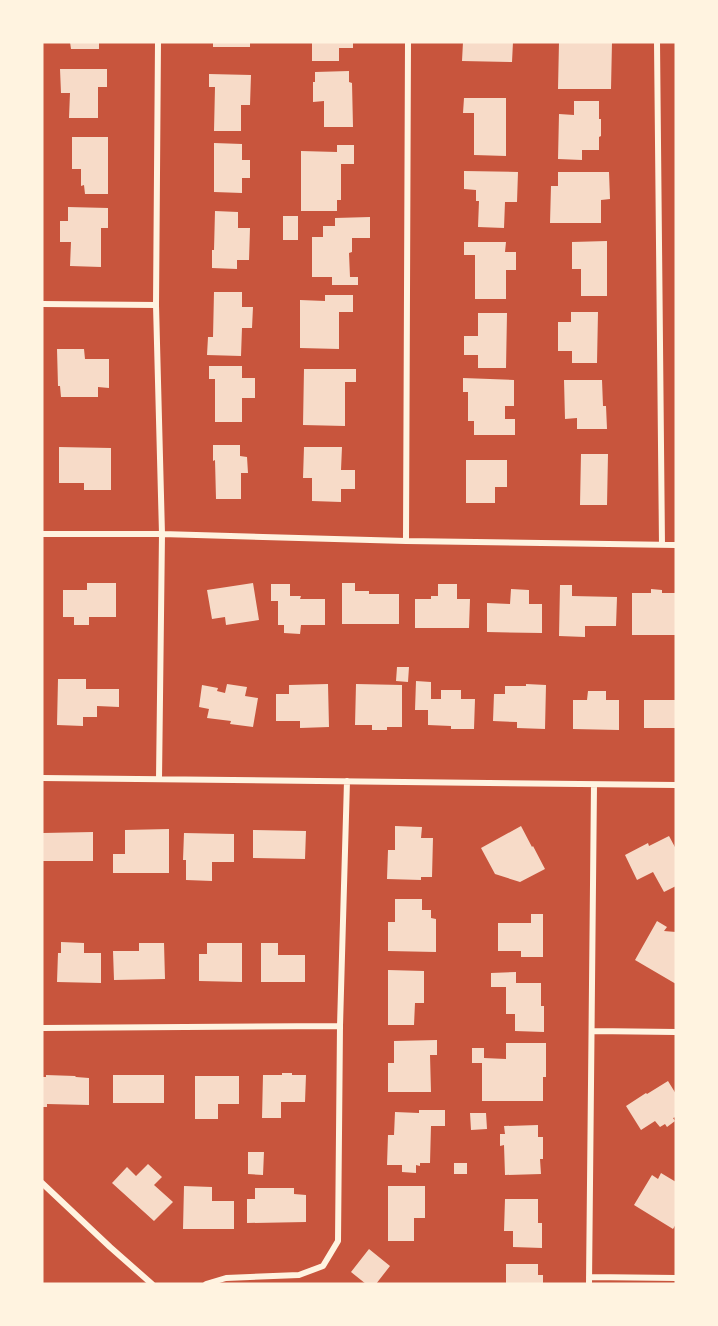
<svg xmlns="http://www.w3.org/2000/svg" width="718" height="1326" viewBox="0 0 718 1326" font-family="'Open Sans',sans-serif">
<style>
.building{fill:#f7dbc8}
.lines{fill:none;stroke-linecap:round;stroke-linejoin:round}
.minor{stroke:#fff3e0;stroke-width:6}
</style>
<rect width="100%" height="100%" fill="#c8553d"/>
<!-- building -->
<path class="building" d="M70,42H99V49H71Z
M213,42H250V47H213Z
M312,42H353V48H339V61H312Z
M463,42H513L512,62L462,61Z
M559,42H612L611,89H558Z
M60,69H107V87H98V118H69L70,93H61Z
M349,71V82L352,83L353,127H324V101L313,102V82H315V72Z
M209,74L251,75L250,105H241V131H214L215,87H209Z
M464,98H506V156L474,155V113H463Z
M574,101H599V119H601V136L599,137V150H582V160L558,159L559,114L574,115Z
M72,137H108V194H85L84,185L81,186V169H72Z
M214,143L242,144V160H250V178H242V193L214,192Z
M337,145H354V164H341V200H337V211H301V151L337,152Z
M464,171L518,172L517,202H505L504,228L478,227L479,201H476V190L464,189Z
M558,172H609L610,199L601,200V223H550L551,186H558Z
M68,207L108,208V228H101V267L70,266L71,242H60V221H68Z
M215,211L238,212V228H250L249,260H237V269L212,268V250H214Z
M283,216H298V240H283Z
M370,217V238H352V252L349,253L350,277H358V285H332V277H312V237H323V226H335V218Z
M607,241V296H581V269H572V242Z
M464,242H506L505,252H516V270H506V299H475V255H464Z
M214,292H242V307H253L252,328H242L241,356L207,355L208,337H213Z
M325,295H353V312H339V349L300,348V300L325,301Z
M571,312H598L597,363H572V351H558V322H571Z
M478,313H507L506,368H478V355H464V336H478Z
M57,349H84L85,359H109V388L98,387V397H61L60,386H58Z
M209,366H242V378H255V398H242V422H215V379H209Z
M304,369H356V382H345V426L303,425Z
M463,378L514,380V406H505V419H515V435H474V421H468V392H463Z
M564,380H602L603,406H606L607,429H577V418L565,419Z
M213,445H240V456L247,457L248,473H241V499H216L215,460L213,461Z
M59,447L111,448V490H84V483H59Z
M304,447H342L341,470H355V489H341V502L312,501V478H303Z
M581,454H608L607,505H580Z
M466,460H507V487H495V503H466Z
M87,583H116V617H89V625H74V617H63V590H87Z
M253,583L259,620L226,625L225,617L212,619L207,590Z
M342,583H355V591H369V594H399V624H342Z
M271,584H290V596H301L300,599H325V625H301L300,634L284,633V625H278V601H271Z
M438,584H457V599H470L469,628H415V599H431V596H438Z
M560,585H572V596L617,597L616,626H585V637L559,636Z
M511,589L529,590V604H542V633L487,632V603L510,604Z
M651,589L662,590V593H675V635H632V593H651Z
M397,667H409L408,682L396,681Z
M58,679H86V689H119V707L97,706V717H83V726L57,725Z
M416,681L431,682V699H441V690H461V699H475L474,729H451V726L428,725V710H415Z
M227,684L247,687L245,696L258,698L253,727L230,724L231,721L207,718L209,709L199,707L202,685L218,688L217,691L225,693Z
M328,684L329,727L300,728V721H276V694H289V685Z
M356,684L402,685V727H387V730H372V725H355Z
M526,684L546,685L545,729L517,728V722L493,721L494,694H505V686H526Z
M588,691H606V700H619V730L573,729V700H587Z
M644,700H676V728H644Z
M395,826L422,827L421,838H433L432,877H421V880L387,879L388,850H395Z
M521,826L532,847L533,846L545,869L520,882L495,874L481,848Z
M169,829V873H113V854H125V830Z
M253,830L306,831L305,859L253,858Z
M93,832V861H43V833Z
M184,833L234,834V862H212V881L186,880V860H183Z
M669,836L676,849V860H675L676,886L664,892L653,872L637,880L625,855L648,843L649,846Z
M395,899H422V910H431V918L436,919V952L388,951V922H395Z
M531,914H543V957H521V951H498V923H531Z
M657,921L667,927L664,931L676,932V984L635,960Z
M61,942L84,943V953H101V983L57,982L58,953H61Z
M139,943H164L165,979L114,980L113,951H139Z
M207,943H242V982L199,981V954H207Z
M261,943H278V955H305V982H261Z
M388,970L424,971V1003H415L414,1025H388Z
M516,972V983H541V1006H544V1032L515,1031V1014H506V987H491V973Z
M437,1040V1055H430L431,1092H388V1063H394V1041Z
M506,1043H546V1077H543V1101H482V1063H472V1048H484V1058L506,1059Z
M282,1073H292V1075H306L305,1102H281V1118H262L263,1075H282Z
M46,1075L75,1076L76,1077L89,1078V1105L47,1104V1107H42V1077H46Z
M113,1075H164V1103H113Z
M195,1076H239V1104H218V1119H195Z
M668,1081L676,1094V1117L673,1118L675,1121L667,1127L665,1124L660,1127L655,1121L641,1130L626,1106L646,1093L647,1094Z
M419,1110H445V1126H431L430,1163H420V1166L416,1165V1173L402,1172V1165H387L388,1135H394L395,1112L419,1113Z
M470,1113H486L487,1129L471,1130Z
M538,1125V1137H543V1159H540L541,1174L505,1175L504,1145L500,1146V1134H505L504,1126Z
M248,1152H264L263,1175L248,1174Z
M454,1163H467V1174H454Z
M148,1164L162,1177L154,1185L173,1202L154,1221L112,1183L127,1167L136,1176Z
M661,1173L676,1182V1224L673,1229L634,1205L652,1175L658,1179Z
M184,1186L212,1187V1201H234V1229H183Z
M388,1186H425V1218H414V1241H388Z
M255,1188H294V1194L306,1195V1222L247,1223V1199H255Z
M505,1199H538V1223H542V1248L513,1247V1231H504Z
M369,1249L390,1266L376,1284H366L351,1272Z
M506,1264H538V1275H543V1284H506Z"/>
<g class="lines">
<!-- minor -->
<path class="minor" d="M158,42L156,305L162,534L159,779
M657,42L662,545
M42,304L156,305
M42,534H162L406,541L676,545
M406,541L408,42
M42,778L676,785
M42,1028L340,1026
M592,1031L676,1032
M42,1183L110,1247L152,1284
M589,1277L676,1278
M206,1284L226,1278L299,1275L323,1266L338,1241L340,1026L347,781
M589,1284L594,785"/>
</g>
<!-- border -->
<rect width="718" height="1326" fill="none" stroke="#fff3e0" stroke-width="87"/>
</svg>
